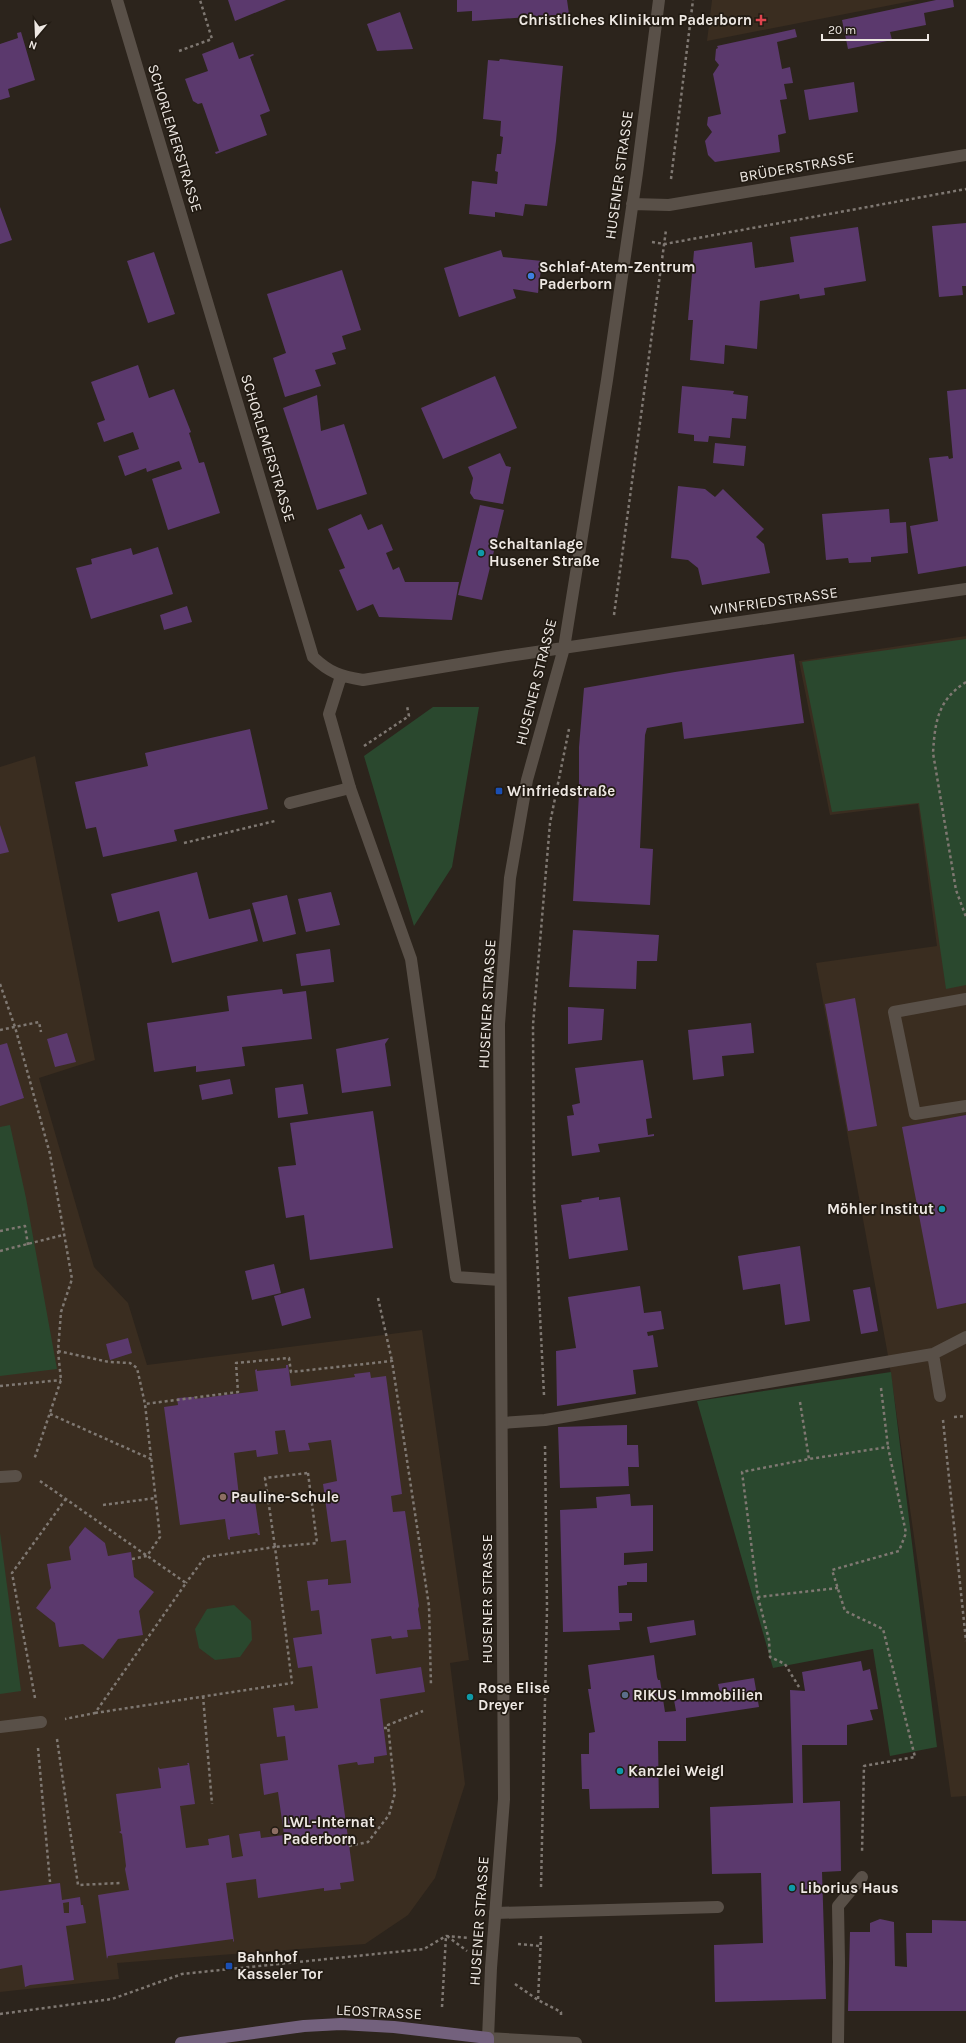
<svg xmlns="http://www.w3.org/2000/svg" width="966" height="2043" viewBox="0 0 966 2043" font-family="Karla,sans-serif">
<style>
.built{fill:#3a2d20}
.green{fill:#2a482e}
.building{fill:#5b396d;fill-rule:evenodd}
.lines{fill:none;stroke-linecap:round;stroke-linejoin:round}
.path{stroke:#7f7872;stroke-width:2.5;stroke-dasharray:3 3;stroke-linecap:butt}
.lane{stroke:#595048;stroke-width:12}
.street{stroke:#595048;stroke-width:12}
.secondary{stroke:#73617d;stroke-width:12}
.health-dot{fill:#e0444e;stroke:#221b13;stroke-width:1.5}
.shop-dot{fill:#3f7fe0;stroke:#221b13;stroke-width:1.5}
.culture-dot{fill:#0f9aa8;stroke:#221b13;stroke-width:1.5}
.transit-dot{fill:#1a4fb4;stroke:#221b13;stroke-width:1.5}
.education-dot{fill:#8d6e63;stroke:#221b13;stroke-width:1.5}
.service-dot{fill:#5c6f8a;stroke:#221b13;stroke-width:1.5}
.labels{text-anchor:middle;stroke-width:3.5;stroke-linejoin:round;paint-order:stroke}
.poi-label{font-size:15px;font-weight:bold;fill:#eee8e3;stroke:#221b13;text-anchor:start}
.street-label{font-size:15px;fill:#eee8e3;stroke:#221b13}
</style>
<rect width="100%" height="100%" fill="#2c241c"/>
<!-- built -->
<path class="built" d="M712,0H917L707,41Z
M966,636V1796L951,1797L889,1361L816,963L937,946L918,804L830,815L799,661Z
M35,756L95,1060L39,1078L94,1267L128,1303L147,1365L422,1330L469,1660L450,1663L465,1784L435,1878L408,1915L365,1944L117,1963L119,1979L0,1992V767Z"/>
<!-- green -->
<path class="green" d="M966,639V985L946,989L919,803L832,812L802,662Z
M433,707H479L452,867L414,926L364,756Z
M10,1125L26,1198L57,1369L0,1376V1127Z
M891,1372L937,1747L890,1756L873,1649L773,1668L697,1401Z
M0,1533L21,1691L0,1694Z
M234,1605L251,1621L252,1640L240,1657L215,1660L199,1648L195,1629L207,1609Z"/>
<!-- building -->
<path class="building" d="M228,0H286L235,21Z
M457,0H567L569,14L472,21V11L457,12Z
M936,0H953L954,7L924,13L926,25L890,32L892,40L848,49L842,20Z
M400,12L413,49L377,51L367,24Z
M795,29L797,37L777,42L782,69L790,67L793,83L784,84L787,99L780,100L786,133L778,135L780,152L715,162L708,155L705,141L712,132L707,125L708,117L721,114L713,74L719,65L715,60L716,49L718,48L717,46Z
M21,32L35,80L8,89L10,97L0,100V44L18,38L17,33Z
M233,42L239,59L253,54L254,55L250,57L270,111L260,115L267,135L216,154L215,152L219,151L202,103L198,104L193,101L185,79L208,71L202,54Z
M500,59L563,66L556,141L547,206L525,204L523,216L495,212V217L469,214L472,181L497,184L498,172L495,171L497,154H501L503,137L500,136L501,121L483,119L488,60L499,61Z
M854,82L858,112L809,120L804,90Z
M0,207L12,240L0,244Z
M966,223V286H962L963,295L939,297L932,226Z
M858,227L866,281L824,288L825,295L800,299L799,294L760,301L757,349L725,345L724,364L690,360L693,320H688L694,251L752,242L755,268L794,262L790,237Z
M501,250L503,257L542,261L538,293L513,289L516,298L459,317L444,268Z
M154,252L175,314L148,323L127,261Z
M342,270L361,330L342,336L346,349L332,353L336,364L315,370L321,386L285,397L273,358L286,353L267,294Z
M138,365L149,398L174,389L191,432L189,433L199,463L204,462L220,513L168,530L152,479L182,469L179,461L147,472L146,468L125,476L118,456L139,449L133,432L104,442L97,423L105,420L91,382Z
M495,376L517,428L443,459L421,408Z
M682,386L734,391L733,394L748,396L746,419L732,418L730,438L709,436L708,442L694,441V435L678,433Z
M966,389V566L918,574L910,526L938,521L929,458L948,456L949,459L953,458L947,391Z
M317,395L321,431L344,424L367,494L317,510L283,408Z
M715,443L746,446L744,466L713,463Z
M500,453L506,466L511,467L503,504L474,499L470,493L473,478L468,467Z
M678,486L705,489L715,497L723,489L764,529L756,537L764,544L770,573L702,585L698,568L688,560L671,558Z
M480,505L504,510L482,600L458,595Z
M889,509L890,523L906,522L908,553L871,557V562L849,563L848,558L826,560L822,514Z
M361,514L368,530L382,524L393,550L386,553L393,570L399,567L405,582H459L452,620L379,617L373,604L357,611L339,570L345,568L328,529Z
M158,547L173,594L91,619L76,568L92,564L91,559L131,548L133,555Z
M187,606L192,622L164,630L160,615Z
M794,654L804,723L684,739L682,722L647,728L645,735L640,848L653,849L650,905L573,901L579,794V747L584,688L675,672Z
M250,729L268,809L174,830L177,841L103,857L96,827L86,829L75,782L148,766L145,753Z
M0,825L9,852L0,854Z
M197,872L209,919L250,909L258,941L172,963L159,911L118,922L111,894Z
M331,892L340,925L306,932L298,899Z
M287,895L296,934L263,942L252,903Z
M573,930L659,935L657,961H637L636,989L569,987Z
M330,949L334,982L301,986L296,954Z
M282,989L283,994L306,991L312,1039L242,1047L245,1066L196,1072V1066L154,1072L147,1023L229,1011L227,996Z
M855,998L877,1126L848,1131L825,1004Z
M568,1007L604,1009L602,1040L568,1044Z
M751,1023L754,1053L722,1056L724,1076L693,1080L688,1030Z
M67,1033L76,1062L55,1067L47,1039Z
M389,1038L385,1044L391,1086L342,1093L336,1049Z
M7,1043L24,1098L0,1106V1045Z
M643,1060L652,1118L646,1119L648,1135L654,1134V1136L598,1144L600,1152L572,1156L567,1116L574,1115L572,1105L580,1103L575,1068Z
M230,1079L233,1094L202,1100L199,1085Z
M303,1084L308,1114L278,1118L275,1088Z
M373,1111L393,1248L310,1260L304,1215L286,1218L278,1167L296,1165L290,1123Z
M966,1115V1303L937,1309L902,1127Z
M599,1197V1200L620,1197L628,1250L569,1259L561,1205L582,1202L581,1200Z
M800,1246L810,1321L785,1325L780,1284L743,1290L738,1256Z
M274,1264L281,1293L252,1300L245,1271Z
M640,1286L644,1313L661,1311L664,1329L647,1332L648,1336L653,1335L658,1367L633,1370L636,1394L557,1406L556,1351L576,1348L568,1297Z
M870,1287L878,1331L861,1334L853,1290Z
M304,1288L311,1318L282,1326L274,1296Z
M128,1338L132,1353L110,1360L106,1344Z
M286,1365H288L291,1386L355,1377L354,1374L370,1372L371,1378L386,1376L402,1494L391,1496L393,1512L405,1511L419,1606L418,1609L421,1629L407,1630L408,1637L392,1639L391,1636L371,1639L376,1674L421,1667L425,1692L380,1699L387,1755L374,1757V1763L358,1765L357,1762L338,1765L354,1881L340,1883L341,1889L324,1891V1888L258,1898L256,1879L226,1883L234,1941L233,1942V1939L108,1956L107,1959L98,1895L129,1890L125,1869L126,1866L122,1834L119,1832L121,1831L116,1794L161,1788L158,1767L160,1769L188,1765L187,1763H189L195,1804L180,1806L186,1848L209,1845L208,1839L229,1835L232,1858L243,1856L239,1834L260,1831L261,1838L284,1835L278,1792L264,1795L260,1764L288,1760L285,1736L277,1737L273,1708L294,1705L295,1711L318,1708L312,1666L298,1668L293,1638L322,1634L319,1610L311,1611L307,1581L328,1579V1585L351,1583L346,1540L331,1542L323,1484L337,1481L331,1440L308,1443L310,1450L289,1452L285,1430L275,1431L278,1454L257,1457L256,1450L234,1453L239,1496L254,1494L260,1535H258L257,1533L230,1537V1540L228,1539L225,1519L180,1525L164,1407L178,1405L177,1398L194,1397V1399L258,1391L255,1370L257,1369V1371L286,1368Z
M627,1425V1445H638L639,1467H628L629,1486L560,1488L558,1427Z
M630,1494L631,1506L653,1505V1551L624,1553V1565L647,1563V1582H627V1585L618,1586L619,1613H632V1621L619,1622L620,1630L563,1632L560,1510L597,1508L596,1497Z
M85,1527L105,1543L108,1556L131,1552L134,1577L154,1592L139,1611L143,1635L118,1639L103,1659L83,1644L59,1647L55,1623L36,1608L51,1588L47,1564L71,1560L69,1547Z
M694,1620L696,1635L650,1643L647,1627Z
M654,1655L657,1677L658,1680H660L665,1712L676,1711L674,1700L720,1693L718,1684L754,1678L759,1707L686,1718V1741H658L659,1808L590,1809L589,1789H582L581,1754H589V1733L595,1732L588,1689H591L588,1665Z
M861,1661L863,1671L870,1669L878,1709L870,1710L873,1720L847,1725V1745H802L803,1803L840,1801L841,1871L822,1872L826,1999L715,2002L714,1945L763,1943L761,1873L712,1874L710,1807L793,1803L790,1690L805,1691L802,1672Z
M60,1883L62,1900L80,1897L81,1905H83L86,1923L66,1926L74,1980L30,1985L25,1987L22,1965L0,1969V1891ZM69,1902V1913H64L63,1903Z
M880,1919L894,1922L895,1966L907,1967L906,1933H932V1920L966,1921V2011H848L850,1932H870V1923Z"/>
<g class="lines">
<!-- path -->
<path class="path" d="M179,51L212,39L200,0
M671,179L693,0
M652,242L665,244L966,189
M614,615L666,230
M966,682C938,700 935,721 933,753L956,890L966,917
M364,746L409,716L407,706
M184,843L275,821
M0,984L15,1027L50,1154L72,1279L61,1312L58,1351L61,1380L34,1460
M0,1030L39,1022L41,1032
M0,1231L25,1226L28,1245
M0,1251L63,1235
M378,1298L392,1361
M58,1351L109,1362L130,1363L137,1368L145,1404
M0,1386L61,1380
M881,1388L888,1447
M544,1395L534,1196L533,1025L550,823L569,729
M800,1402L809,1459
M50,1414L151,1459
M954,1417L966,1416
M943,1420L966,1641
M308,1473L317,1543L275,1547L265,1478Z
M40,1481L186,1583L95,1713L65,1719
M103,1505L156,1498
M132,1559L147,1556L160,1537L145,1404L238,1392L236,1363L289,1358L291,1372L392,1361L429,1606L431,1686
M838,1588L758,1597L742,1472L809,1459L888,1447L906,1533L899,1551L832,1570L845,1611L883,1629L915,1757L864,1766L862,1853
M758,1597L769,1640L770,1657L785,1664L799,1687
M203,1696L212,1804
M35,1698L12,1573L65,1500
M95,1713L292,1683L275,1547L205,1557L186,1583
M384,1728H388
M57,1739L78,1885L120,1883
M38,1748L50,1882
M349,1846L368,1842L389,1815L395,1793L388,1725L423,1711
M541,1887L547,1608L545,1444
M447,1936L467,1951
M541,1936L538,2000L561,2012V2017
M518,1944L540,1946
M515,1984L538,2000
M442,2007L446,1936
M0,2014L112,1999L182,1974L424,1949L446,1936L469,1938"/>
<!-- lane -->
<path class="lane" d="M290,803L350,788
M966,999L894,1012L915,1114L966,1106
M933,1354L940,1396
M502,1423L545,1420L933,1354L966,1337
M0,1477L16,1476
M0,1727L41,1722
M495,1913L718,1907
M838,2043L839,1962L838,1906L862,1877"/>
<!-- street -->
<path class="street" d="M117,0L313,657C330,673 340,676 363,680L508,656L966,589
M632,204L669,205L966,155
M341,676L329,714L350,788L411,959L456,1277L500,1280
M576,2043L488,2038L491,1968L504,1799L499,1024L510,878L527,780L564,648L607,380L637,173L659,0"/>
<!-- secondary -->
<path class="secondary" d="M181,2043L304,2026L341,2024L394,2027L488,2038V2043"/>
</g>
<!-- markers -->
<path class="health-dot" d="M759 14h4v4h4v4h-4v4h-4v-4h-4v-4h4z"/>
<circle class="shop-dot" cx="531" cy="276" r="4"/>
<g class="culture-dot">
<circle cx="481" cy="553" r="4"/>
<circle cx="942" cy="1209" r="4"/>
<circle cx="470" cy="1697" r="4"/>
<circle cx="620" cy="1771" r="4"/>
<circle cx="792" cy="1888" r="4"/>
</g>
<g class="transit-dot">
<rect x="495" y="787" width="8" height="8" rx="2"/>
<rect x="225" y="1962" width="8" height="8" rx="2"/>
</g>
<g class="education-dot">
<circle cx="223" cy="1497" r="4"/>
<circle cx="275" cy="1831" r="4"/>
</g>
<circle class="service-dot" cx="625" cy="1695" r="4"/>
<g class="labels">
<!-- poi labels -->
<g class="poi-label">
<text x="752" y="25" text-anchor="end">Christliches Klinikum Paderborn</text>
<text x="539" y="272">Schlaf-Atem-Zentrum<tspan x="539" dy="17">Paderborn</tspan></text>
<text x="489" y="549">Schaltanlage<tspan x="489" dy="17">Husener Straße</tspan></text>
<text x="507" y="796">Winfriedstraße</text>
<text x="934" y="1214" text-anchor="end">Möhler Institut</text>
<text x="231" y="1502">Pauline-Schule</text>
<text x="478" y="1693">Rose Elise<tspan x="478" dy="17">Dreyer</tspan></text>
<text x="633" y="1700">RIKUS Immobilien</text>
<text x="628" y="1776">Kanzlei Weigl</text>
<text x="283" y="1827">LWL-Internat<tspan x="283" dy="17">Paderborn</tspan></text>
<text x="800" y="1893">Liborius Haus</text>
<text x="237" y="1962">Bahnhof<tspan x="237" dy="17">Kasseler Tor</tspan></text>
</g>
<!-- street labels -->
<g class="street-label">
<text transform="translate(175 138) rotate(73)" y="5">SCHORLEMERSTRASSE</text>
<text transform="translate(797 167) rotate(-10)" y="5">BRÜDERSTRASSE</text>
<text transform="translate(619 175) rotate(-82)" y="5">HUSENER STRASSE</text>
<text transform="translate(268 448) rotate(73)" y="5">SCHORLEMERSTRASSE</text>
<text transform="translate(774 601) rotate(-8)" y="5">WINFRIEDSTRASSE</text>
<text transform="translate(536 682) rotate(-76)" y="5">HUSENER STRASSE</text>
<text transform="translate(487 1004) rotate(-87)" y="5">HUSENER STRASSE</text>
<text transform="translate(487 1599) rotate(-90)" y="5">HUSENER STRASSE</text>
<text transform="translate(479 1921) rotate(-86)" y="5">HUSENER STRASSE</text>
<text transform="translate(379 2012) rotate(3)" y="5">LEOSTRASSE</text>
</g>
</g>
<!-- north arrow -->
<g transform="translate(36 36) rotate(199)" stroke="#221b13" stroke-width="3" paint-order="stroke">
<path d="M0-3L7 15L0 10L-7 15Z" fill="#eee8e3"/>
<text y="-6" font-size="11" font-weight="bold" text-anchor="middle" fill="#eee8e3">N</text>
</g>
<!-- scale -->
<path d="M822 34v6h106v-6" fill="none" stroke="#eee8e3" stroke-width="2"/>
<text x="828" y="34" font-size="12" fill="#eee8e3" stroke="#221b13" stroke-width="3" paint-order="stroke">20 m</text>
</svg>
